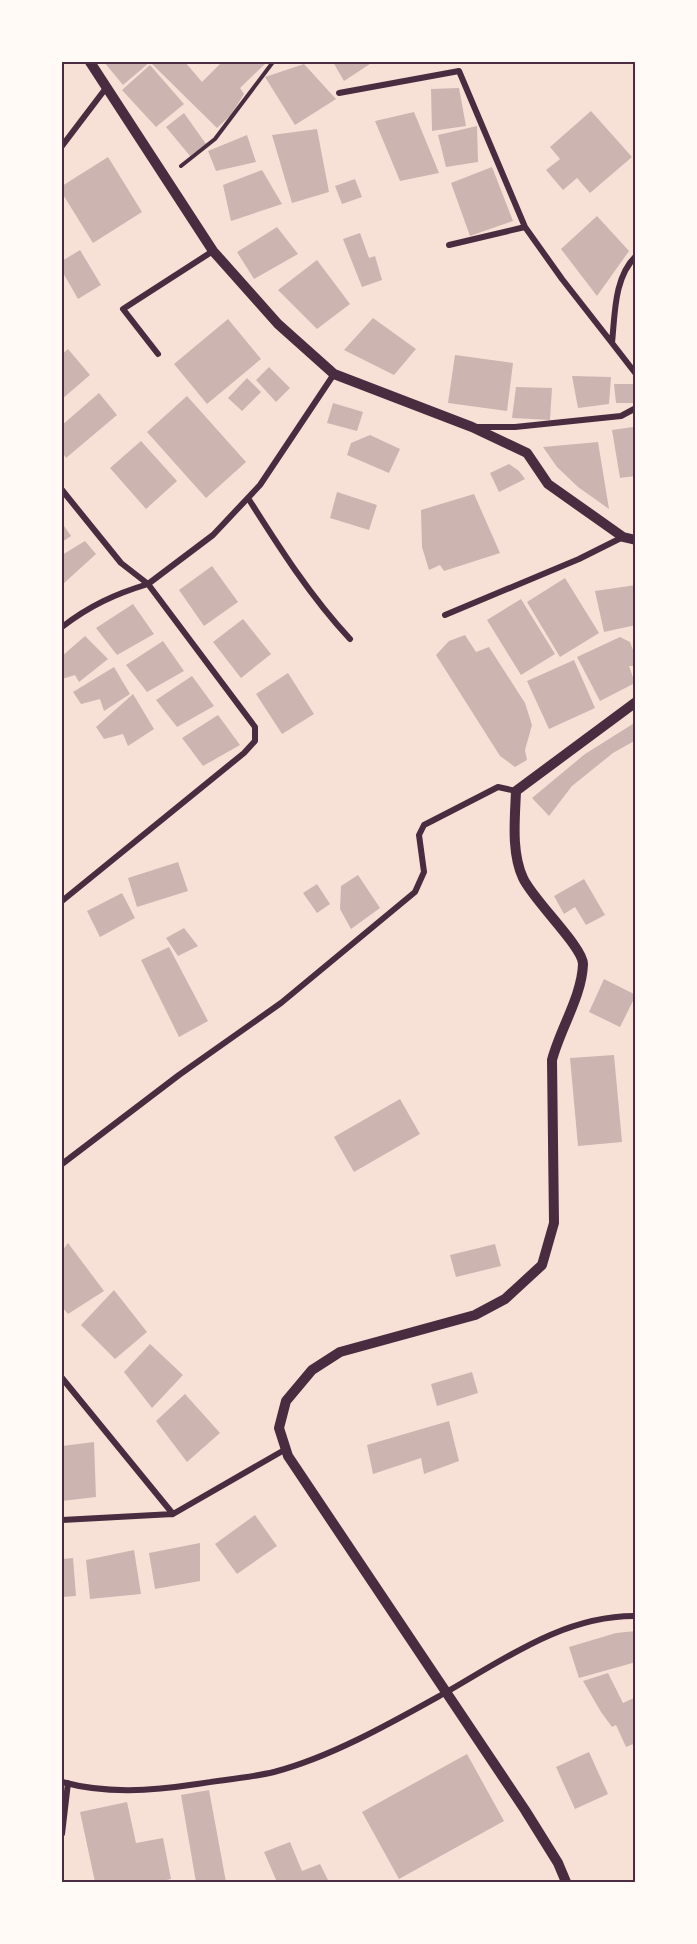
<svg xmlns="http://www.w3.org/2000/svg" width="697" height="1944" viewBox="0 0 697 1944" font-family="Roboto,sans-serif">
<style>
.building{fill:#ccb4b1}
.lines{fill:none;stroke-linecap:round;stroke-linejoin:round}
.path{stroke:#4a2c40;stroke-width:4}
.minor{stroke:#4a2c40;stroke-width:6}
.tertiary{stroke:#4a2c40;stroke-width:10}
.neatline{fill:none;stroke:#4a2c40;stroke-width:2}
</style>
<rect width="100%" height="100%" fill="#f7e1d7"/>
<!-- building -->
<path class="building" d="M104,62H185L202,82L222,62H267L240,88L244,94L231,115L217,128L150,62L123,85Z
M333,62H373L344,81Z
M304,64L336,99L295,125L265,77Z
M150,65L184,104L156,127L122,90Z
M459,88L466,126L432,131L431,89Z
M591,111L632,157L590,193L577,178L563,190L546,170L560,159L550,147Z
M414,112L439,173L400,181L375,121Z
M184,113L206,144L190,156L166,127Z
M477,126L478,162L446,167L438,135Z
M317,129L329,192L292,203L272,135Z
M247,135L256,162L216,171L208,151Z
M108,157L142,212L93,243L62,193V186Z
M492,167L513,221L470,236L451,183Z
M262,170L282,204L231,221L223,185Z
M355,179L362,197L342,204L335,186Z
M597,216L629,251L597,296L561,249Z
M277,227L298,254L254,279L237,252Z
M360,233L369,258L375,256L382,280L362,287L343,239Z
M80,250L101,285L78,299L62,271V261Z
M317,260L350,304L317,329L278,290Z
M373,318L416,349L394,375L344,350Z
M228,319L261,359L207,404L174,364Z
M68,349L90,375L62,399V354Z
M455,355L513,363L507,411L448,403Z
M269,367L290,388L276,402L256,380Z
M572,376L611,377L609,404L578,408Z
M247,378L261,392L242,411L228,398Z
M614,384H634V403H616Z
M516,387L552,388L550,420L512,418Z
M99,393L117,415L66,458L62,452V425Z
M187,396L246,462L206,498L147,432Z
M333,403L363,412L357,431L327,423Z
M633,427L636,476L620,478L612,430Z
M370,435L400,449L389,473L347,455L351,443Z
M141,441L177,481L146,509L110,468Z
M598,442L609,509L578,487L557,467L543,447Z
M509,464L519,471L525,479L499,492L490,473Z
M337,492L377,505L369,530L330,518Z
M474,494L500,553L444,571L440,565L429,570L422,547L421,510Z
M62,523L71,536L62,542Z
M85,541L96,554L62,585V555Z
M212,566L238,602L204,626L179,590Z
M565,578L599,633L560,657L527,602Z
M636,585V625L604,632L595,591Z
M521,599L555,654L521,675L487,620Z
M133,604L154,634L117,655L96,628Z
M243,619L271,654L241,678L213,642Z
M465,635L476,652L489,647L525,703L532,725L525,750L527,760L515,767L500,756L436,655L449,641Z
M85,636L108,659L79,682L75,675L62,679V656Z
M620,637L630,642L636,658V666H629L635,683L600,701L577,657Z
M163,641L184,671L147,692L126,665Z
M574,660L595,708L549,729L527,681Z
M114,667L130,694L104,711L100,699L81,704L73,692Z
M288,673L314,714L282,734L256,694Z
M192,676L214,706L177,727L156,700Z
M133,694L154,729L128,746L123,734L104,739L96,727Z
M218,715L240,745L203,766L182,738Z
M636,722V740L613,753L572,786L549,816L532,798L585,754Z
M178,862L188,891L137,907L128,878Z
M358,875L380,908L351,929L340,909L341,886Z
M584,879L605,915L586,925L575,907L564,914L554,896Z
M317,884L330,904L317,913L303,893Z
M122,893L135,918L100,937L87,911Z
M184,928L198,946L178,956L166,938Z
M169,947L208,1021L179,1037L141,960Z
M604,979L636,995L620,1027L589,1012Z
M614,1055L622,1142L578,1146L570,1058Z
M400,1099L420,1134L354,1172L334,1137Z
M68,1243L104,1291L68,1314L62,1307V1251Z
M495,1244L501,1266L456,1277L450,1255Z
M114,1290L147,1332L115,1359L81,1325Z
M150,1344L183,1375L152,1408L124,1372Z
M472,1372L478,1393L437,1406L431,1384Z
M185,1394L220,1433L187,1462L156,1421Z
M449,1421L459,1461L424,1474L421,1458L373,1474L367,1445Z
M94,1442L96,1497L62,1501V1446Z
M255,1515L277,1546L237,1574L215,1544Z
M200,1543V1581L155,1589L149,1553Z
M134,1550L141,1594L90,1599L86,1560Z
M73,1558L76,1596L62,1597V1559Z
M636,1631V1662L579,1678L569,1647L616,1633Z
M608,1673L623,1703L636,1697V1743L626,1747L616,1725L612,1727L601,1712L583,1681Z
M589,1752L608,1794L575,1809L556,1767Z
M467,1754L504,1821L399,1879L362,1812Z
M209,1790L226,1882H196L181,1795Z
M127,1802L136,1843L163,1838L171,1879L157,1882H95L80,1812Z
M290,1842L302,1871L320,1864L329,1882H277L264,1852Z"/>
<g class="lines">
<!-- path -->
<path class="path" d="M181,166L215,139L273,62"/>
<!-- minor -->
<path class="minor" d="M339,93L459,71L525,227
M62,146L106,88
M449,245L525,227L562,279L612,343
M636,256C614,277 615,314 612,343L636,374
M158,354L123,309L213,251
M476,427H515L621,416L636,408
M62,490L121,563L148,584L213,535L260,485L334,374
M248,498C279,547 310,596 350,639
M445,615L579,559L623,537
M62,627C89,606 115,594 148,584L255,727V741L244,753L62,901
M62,1164L179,1075L281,1003L415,892L424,872L419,835L424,825L498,787L516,791
M62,1378L173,1514
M62,1520L173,1514L286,1449
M62,1782C106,1794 151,1791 197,1784C222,1780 249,1778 274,1772C331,1757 391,1723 443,1694C503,1660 564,1615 636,1616
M62,1834L68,1783"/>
<!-- tertiary -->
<path class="tertiary" d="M90,62L213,251L278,324L334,374L472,427L527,453L548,484L623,537L636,540
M566,1882L558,1863L525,1810L288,1456L279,1428L286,1401L312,1370L340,1352L475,1315L505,1299L542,1265L554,1223L552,1060C560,1029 582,996 583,964C583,947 533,900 523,878C511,852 515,818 516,791L636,702"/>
</g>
<!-- border -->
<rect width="697" height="1944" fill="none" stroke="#fffaf5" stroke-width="126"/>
<rect x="63" y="63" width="571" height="1818" class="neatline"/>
</svg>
